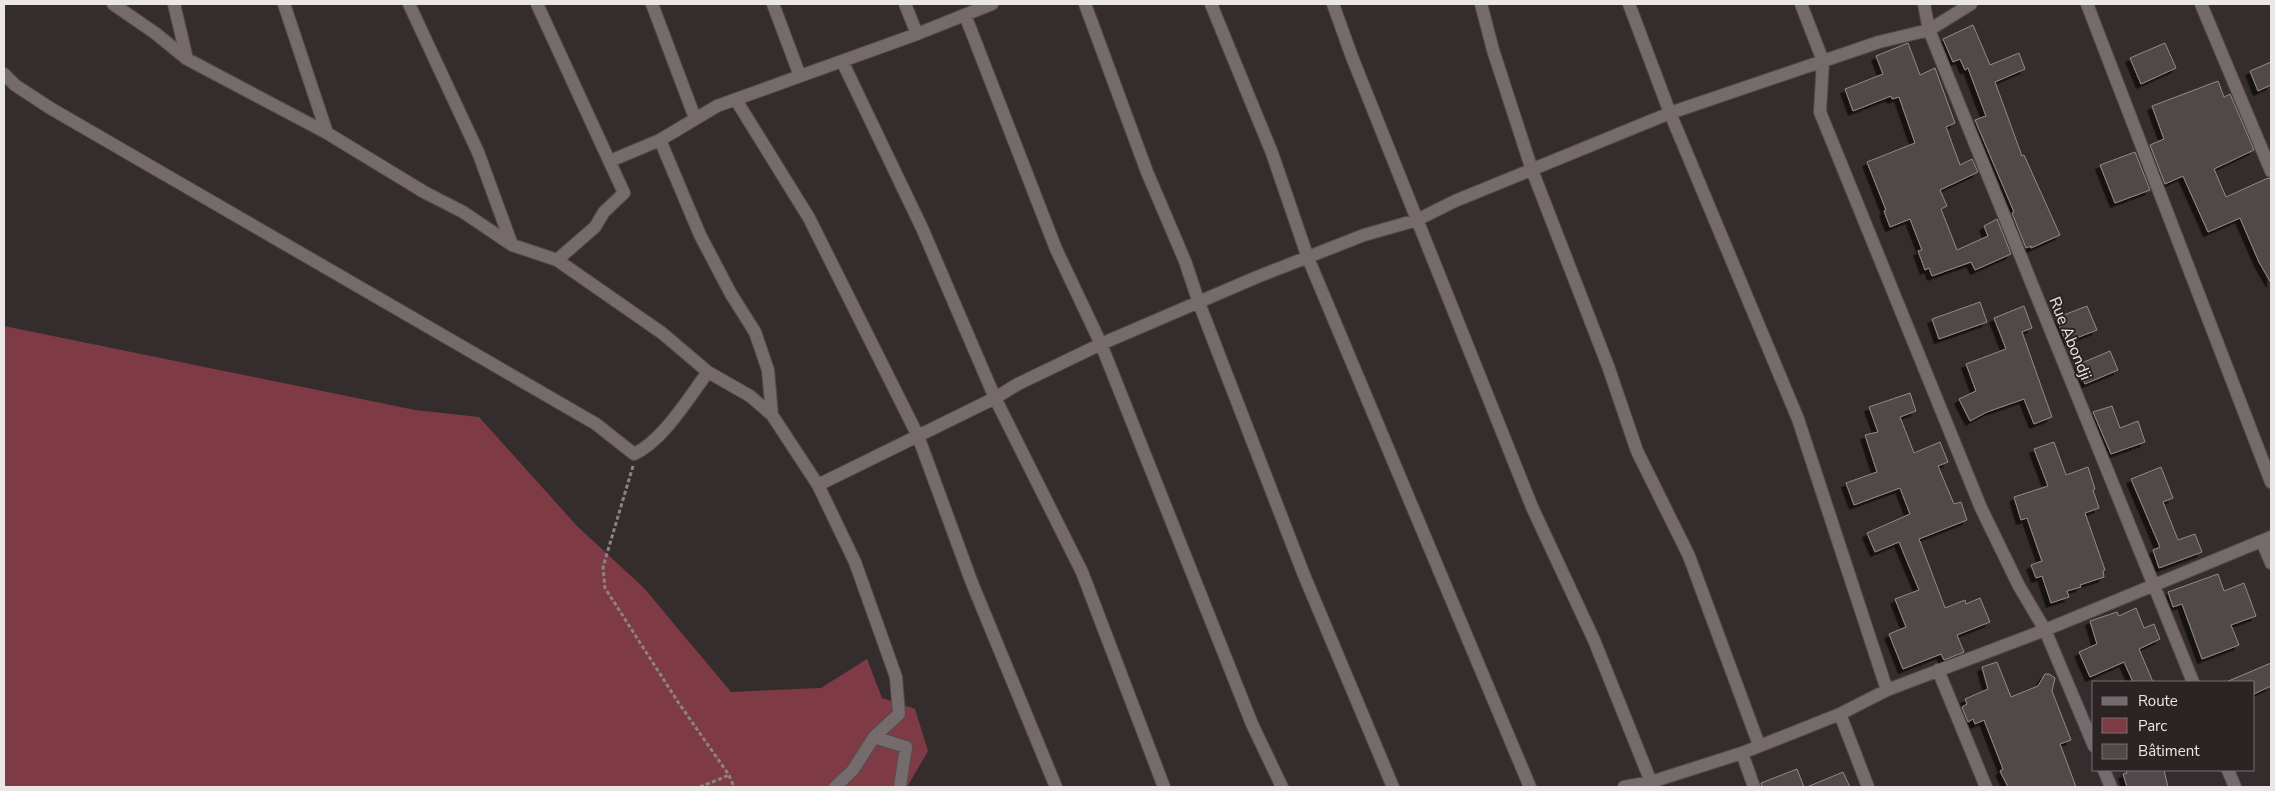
<svg xmlns="http://www.w3.org/2000/svg" width="2275" height="791" viewBox="0 0 2275 791" font-family="'Nunito Sans',sans-serif">
<style>
.green{fill:#7f3b45}
.building{fill:#514849;stroke:#93898a;filter:url(#shadow)}
.lines{fill:none;stroke-linecap:round;stroke-linejoin:round}
.street-casing{stroke:#524c4c;stroke-width:14}
.path{stroke:#8a8383;stroke-width:3;stroke-dasharray:4 2.5;stroke-linecap:butt}
.street{stroke:#756b6c;stroke-width:12}
.labels{text-anchor:middle;stroke-width:4;stroke-linejoin:round;paint-order:stroke}
.street-label{font-size:16px;fill:#ece7e7;stroke:#2b2324}
</style>
<defs>
<filter id="shadow"><feDropShadow dx="-4.5" dy="4.5" stdDeviation="0" flood-color="#0009"/></filter>
</defs>
<rect width="100%" height="100%" fill="#352d2d"/>
<!-- green -->
<path class="green" d="M4,326L415,410L479,417L577,526L644,588L731,692L821,688L867,659L882,698L915,709L928,751L907,787H4Z"/>
<!-- building -->
<path class="building" d="M1973,25L1990,65L2019,53L2025,69L1995,82L2022,156L2024,155L2060,235L2031,248V246L2026,248L2012,213L2014,212L1975,120L1986,116L1968,68L1965,70L1960,59L1953,62L1943,39Z
M1908,43L1920,75L1935,68L1955,123L1946,127L1960,165L1972,159L1978,172L1940,190L1947,206L1941,209L1957,250L1988,236L1984,226L1997,219L2011,254L1975,270L1971,262L1932,276L1929,268L1925,270L1918,251L1922,250L1910,219L1890,227L1884,211L1886,210L1867,162L1915,143L1899,97L1892,99L1891,96L1853,111L1845,89L1883,74L1876,56Z
M2165,43L2176,68L2141,84L2130,58Z
M2271,62V85L2258,91L2250,71Z
M2218,81L2224,97L2230,94L2254,150L2214,169L2226,197L2268,178L2271,179V283L2259,262L2240,218L2208,232L2183,176L2165,184L2150,145L2164,139L2152,106Z
M2135,152L2150,190L2115,203L2100,165Z
M1980,302L1987,322L1939,339L1932,319Z
M2024,306L2032,328L2022,332L2052,417L2034,424L2024,399L1987,412L1970,421L1959,399L1976,391L1966,364L2006,349L1994,318Z
M2087,306L2097,330L2066,342L2056,318Z
M2110,351L2118,370L2085,384L2077,365Z
M1910,393L1916,411L1900,417L1914,453L1940,442L1948,462L1938,466L1954,504L1961,502L1967,520L1919,539L1945,608L1965,600L1966,604L1980,598L1990,622L1957,635L1964,652L1944,660L1941,654L1903,669L1889,634L1906,627L1895,599L1919,590L1899,542L1875,552L1867,533L1910,514L1900,488L1854,505L1846,483L1877,472L1865,435L1878,432L1869,407Z
M2112,406L2120,428L2138,421L2145,442L2111,454L2093,412Z
M2054,442L2066,475L2088,467L2095,489L2093,490L2099,508L2085,513L2105,570L2103,571L2104,577L2080,585L2081,587L2067,591L2069,597L2051,603L2042,576L2036,578L2031,565L2042,561L2027,518L2021,520L2014,497L2048,486L2034,449Z
M2161,467L2173,498L2163,502L2178,540L2195,534L2202,552L2159,568L2153,550L2160,547L2131,479Z
M2218,574L2224,591L2244,583L2256,616L2231,625L2239,645L2202,659L2182,604L2173,607L2168,592Z
M2136,608L2144,628L2154,624L2160,639L2139,649L2153,682H2133L2124,662L2090,677L2079,652L2097,644L2090,621L2117,612L2119,616Z
M1997,662L2011,697L2038,686L2045,674H2049L2055,678L2052,691L2071,740L2060,744L2076,787H2008L2000,771L2003,769L1984,720L1975,724L1973,719L1968,722L1962,707L1967,704L1965,699L1988,689L1982,667Z
M2271,663V686L2254,694V682H2226Z
M1797,769L1804,787H1762L1761,783Z
M2126,770H2164L2168,787H2127L2123,774L2127,773Z
M1843,772L1850,787H1807Z"/>
<g class="lines">
<defs>
<path id="street" d="M113,4L155,33L187,59L327,133L424,192L463,212L512,245L557,260L662,333L708,372L750,396L772,415
M174,4L187,59
M284,4L327,133
M409,4L478,152L512,245
M537,4L624,193L604,212L595,227L557,260
M652,4L695,118
M773,4L800,76
M905,4L917,34
M1085,4L1147,172L1185,261L1199,303L1304,575L1393,787
M1211,4L1272,153L1308,258L1530,787
M1333,4L1352,57L1532,507L1594,640L1653,787
M1481,4L1493,50L1532,170L1608,366L1637,451L1689,556L1759,745
M1629,4L1670,113L1798,419L1887,690
M1801,4L1823,61L1820,112L1981,508L2019,586L2045,630L2094,746
M1924,4L1929,30L2193,682
M2087,4L2271,482
M2201,4L2271,171
M965,15L1056,249L1101,344L1252,724L1282,787
M842,61L922,228L995,398L1082,572L1164,787
M4,74L15,85L50,108L596,424L634,454C663,441 689,397 708,372
M736,100L809,218L918,436L972,583L1056,787
M660,140L700,235L731,294L755,332L768,370L772,415L818,485L855,562L896,677L899,714L874,737L853,770L835,787
M610,161L660,140L717,106L917,34L992,4
M818,485L995,398L1018,384L1101,344L1257,277L1364,235L1417,220L1455,201L1670,113L1879,42L1929,30L1971,4
M2262,541L2271,563
M1938,670L1986,787
M1840,714L1868,787
M874,737L906,747L900,787
M1742,753L1754,787
M2104,770L2111,787
M2228,770L2235,787
M1624,787L1651,782L1742,753L1840,714L1887,690L2045,630L2271,537"/>
</defs>
<!-- street casing -->
<use href="#street" class="street-casing"/>
<!-- path -->
<path class="path" d="M633,466L603,567L605,588L678,702L729,775L734,787
M700,787L729,775"/>
<!-- street -->
<use href="#street" class="street"/>
</g>
<g class="labels">
<!-- street labels -->
<g class="street-label">
<text transform="translate(2071 338) rotate(68)" y="6">Rue Abondji</text>
</g>
</g>
<!-- border -->
<rect width="2275" height="791" fill="none" stroke="#ece7e7" stroke-width="10"/>
<!-- legend -->
<rect x="2092" y="681" width="162" height="90" fill="#2b2324" stroke="#787172"/>
<rect x="2102" y="697" width="25" height="8" fill="#756b6c" stroke="#787172"/>
<text x="2138" y="706" font-size="15" fill="#ece7e7">Route</text>
<rect x="2102" y="718" width="25" height="15" fill="#7f3b45" stroke="#787172"/>
<text x="2138" y="731" font-size="15" fill="#ece7e7">Parc</text>
<rect x="2102" y="744" width="25" height="15" fill="#514849" stroke="#787172"/>
<text x="2138" y="756" font-size="15" fill="#ece7e7">Bâtiment</text>
</svg>
